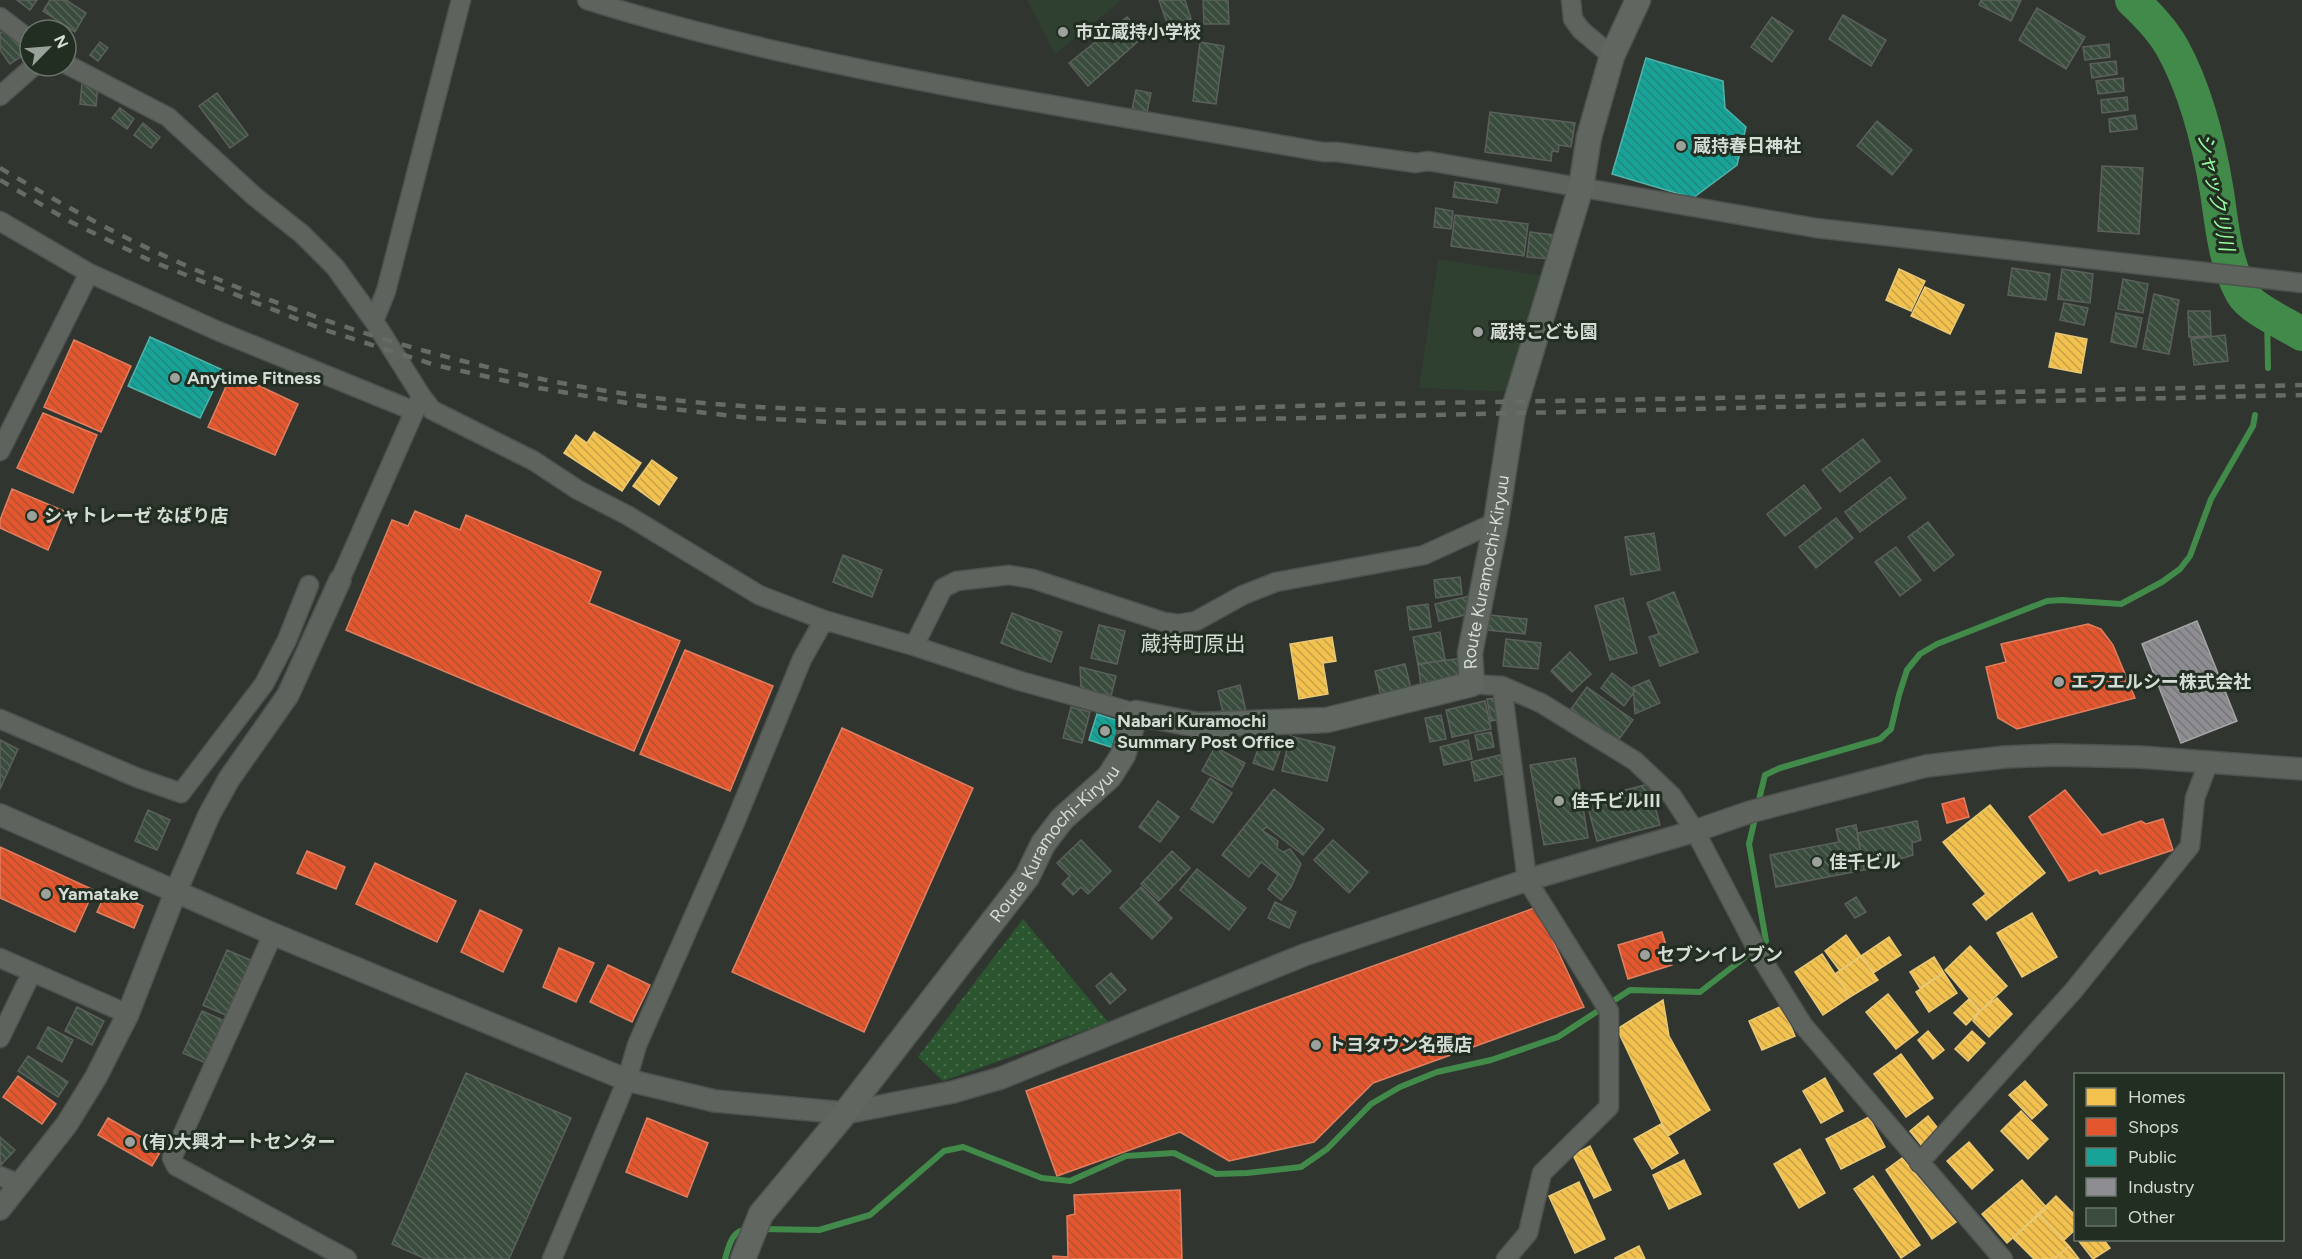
<svg xmlns="http://www.w3.org/2000/svg" width="2302" height="1259" viewBox="0 0 2302 1259" font-family="Figtree,'Noto Sans JP',sans-serif">
<style>
.built{fill:#2f3f30}
.grass{fill:url(#grass-dots)}
.homes{fill:url(#homes-back-hatch);stroke:#e9c976;stroke-width:1.5}
.shops{fill:url(#shops-back-hatch);stroke:#e07f60;stroke-width:1.5}
.public{fill:url(#public-back-hatch);stroke:#50b4aa;stroke-width:1.5}
.industry{fill:url(#industry-back-hatch);stroke:#a3a5a6;stroke-width:1.5}
.lines{fill:none;stroke-linecap:round;stroke-linejoin:round}
.stream{stroke:#428a4a;stroke-width:6}
.river{stroke:#428a4a;stroke-width:34}
.building{fill:url(#building-back-hatch);stroke:#5c605c;stroke-width:1.5}
.minor-casing{stroke:#4e524e;stroke-width:21}
.tertiary-casing{stroke:#4e524e;stroke-width:24}
.secondary-casing{stroke:#4e524e;stroke-width:27}
.minor{stroke:#5e635e;stroke-width:18}
.tertiary{stroke:#5e635e;stroke-width:21}
.secondary{stroke:#606760;stroke-width:24}
.rail{stroke:#666b66;stroke-width:4.5;stroke-dasharray:10 10;stroke-linecap:butt}
.poi-dot{fill:#9ba29b;stroke:#232e23;stroke-width:2}
.labels{text-anchor:middle;stroke-width:6;stroke-linejoin:round;paint-order:stroke}
.poi-label{font-size:18px;font-weight:bold;fill:#d5dcd5;stroke:#232e23;text-anchor:start}
.street-label{font-size:18px;fill:#d5dcd5;stroke:#232e23}
.water-label{font-size:20px;font-style:italic;fill:#97fd9f;stroke:#232e23}
.quarter-label{font-size:21px;fill:#d5dcd5;stroke:#232e23}
</style>
<defs>
<pattern id="grass-dots" width="8" height="8" patternUnits="userSpaceOnUse" patternTransform="scale(1.5)"><rect width="8" height="8" fill="#2a552e"/><path d="M2 2h.1M6 6h.1" fill="none" stroke="#486d4b" stroke-width="1.8" stroke-linecap="round"/></pattern>
<pattern id="homes-back-hatch" width="6" height="6" patternUnits="userSpaceOnUse" patternTransform="scale(1.5)"><rect width="6" height="6" fill="#f2c14e"/><path d="M-1 5l2 2M0 0l6 6M5-1l2 2" fill="none" stroke="#c6a14a"/></pattern>
<pattern id="shops-back-hatch" width="6" height="6" patternUnits="userSpaceOnUse" patternTransform="scale(1.5)"><rect width="6" height="6" fill="#e4572e"/><path d="M-1 5l2 2M0 0l6 6M5-1l2 2" fill="none" stroke="#b35133"/></pattern>
<pattern id="public-back-hatch" width="6" height="6" patternUnits="userSpaceOnUse" patternTransform="scale(1.5)"><rect width="6" height="6" fill="#17a398"/><path d="M-1 5l2 2M0 0l6 6M5-1l2 2" fill="none" stroke="#23867e"/></pattern>
<pattern id="industry-back-hatch" width="6" height="6" patternUnits="userSpaceOnUse" patternTransform="scale(1.5)"><rect width="6" height="6" fill="#8d8d92"/><path d="M-1 5l2 2M0 0l6 6M5-1l2 2" fill="none" stroke="#767679"/></pattern>
<pattern id="building-back-hatch" width="6" height="6" patternUnits="userSpaceOnUse" patternTransform="scale(1.5)"><rect width="6" height="6" fill="#3a4c3d"/><path d="M-1 5l2 2M0 0l6 6M5-1l2 2" fill="none" stroke="#566558"/></pattern>
</defs>
<rect width="100%" height="100%" fill="#303530"/>
<!-- built -->
<path class="built" d="M1027,0H1122L1055,54Z
M1438,259L1544,276L1511,392L1419,388Z"/>
<!-- grass -->
<path class="grass" d="M1023,919L1108,1022L943,1081L918,1057Z"/>
<!-- homes -->
<path class="homes" d="M1899,269L1925,281L1911,311L1886,300Z
M1925,287L1964,305L1950,334L1911,316Z
M2056,333L2087,339L2081,373L2049,367Z
M594,432L641,463L622,491L564,453L576,435L587,443Z
M652,460L677,478L659,505L633,486Z
M1332,637L1336,661L1323,663L1328,694L1299,699L1290,644Z
M1990,805L2045,873L1986,920L1973,904L1986,894L1943,842Z
M2032,913L2057,957L2022,977L1997,933Z
M1846,935L1861,956L1840,971L1825,951Z
M1889,937L1901,955L1873,973L1861,956Z
M1970,946L2007,986L1980,1011L1945,970Z
M1822,954L1850,997L1823,1015L1795,972Z
M1861,956L1878,980L1850,997L1835,974Z
M1934,957L1944,973L1920,988L1910,972Z
M1944,973L1957,993L1929,1012L1916,992Z
M1888,994L1918,1032L1896,1049L1866,1012Z
M1997,998L2012,1014L1989,1037L1973,1021L1980,1011Z
M1969,999L1980,1011L1966,1025L1954,1013Z
M1663,1000L1669,1036L1710,1110L1668,1136L1617,1029Z
M1782,1006L1795,1036L1762,1050L1749,1021Z
M1928,1031L1944,1050L1933,1059L1918,1040Z
M1972,1031L1985,1043L1968,1061L1955,1049Z
M1901,1054L1933,1098L1906,1117L1874,1074Z
M1825,1078L1843,1111L1821,1123L1803,1091Z
M2025,1081L2047,1105L2032,1119L2009,1095Z
M2021,1111L2048,1139L2028,1159L2001,1131Z
M1928,1116L1940,1131L1922,1146L1910,1131Z
M1869,1117L1885,1147L1841,1169L1826,1139Z
M1661,1124L1678,1153L1652,1169L1634,1139Z
M1969,1142L1993,1170L1972,1189L1947,1161Z
M1590,1146L1611,1190L1594,1198L1573,1155Z
M1800,1149L1825,1193L1799,1208L1774,1164Z
M1902,1158L1956,1222L1932,1239L1886,1170Z
M1684,1160L1701,1194L1669,1209L1653,1175Z
M1873,1176L1920,1245L1901,1258L1854,1189Z
M2022,1180L2047,1208L2007,1243L1982,1214Z
M1579,1182L1605,1239L1575,1253L1549,1196Z
M2056,1196L2076,1216V1229L2064,1240L2038,1214Z
M2038,1214L2069,1246L2054,1259H2034L2013,1238Z
M2078,1240H2104L2110,1248L2093,1259Z
M1639,1246L1645,1259H1615V1258Z
M2069,1246L2079,1259H2054Z"/>
<!-- shops -->
<path class="shops" d="M74,340L131,366L101,432L44,407Z
M232,373L298,404L275,455L208,427Z
M43,413L97,435L73,493L17,468Z
M12,489L64,511L48,550L0,528V520Z
M415,511L460,530L466,515L601,572L589,603L680,641L634,751L346,630L392,520L408,526Z
M2088,624L2101,629L2113,645L2135,698L2017,729L1998,718L1986,667L2006,662L2001,644Z
M685,650L773,686L730,791L640,754Z
M842,728L973,788L864,1032L732,972Z
M2065,790L2102,835L2141,821L2146,824L2163,819L2173,850L2100,874L2097,870L2069,881L2029,817Z
M1964,798L1969,817L1947,823L1942,804Z
M0,847L94,890L75,932L0,898Z
M307,851L345,867L336,889L297,873Z
M375,863L456,901L437,942L356,904Z
M107,890L143,906L134,928L97,912Z
M1537,907L1584,1007L1373,1083L1314,1142L1229,1161L1180,1132L1057,1176L1026,1091Z
M480,910L522,930L503,972L461,952Z
M1662,932L1672,965L1628,979L1618,945Z
M559,948L594,963L576,1002L543,987Z
M608,965L650,985L632,1022L590,1002Z
M18,1076L56,1104L42,1124L3,1097Z
M108,1118L162,1149L152,1166L98,1135Z
M647,1118L708,1143L687,1197L626,1172Z
M1180,1190L1182,1259H1053V1256L1068,1257L1067,1216L1075,1214L1074,1195Z"/>
<!-- public -->
<path class="public" d="M1646,58L1723,81L1725,108L1746,127L1737,165L1693,198L1612,174Z
M150,337L223,370L200,418L128,386Z
M1097,714L1122,722L1114,748L1089,740Z"/>
<!-- industry -->
<path class="industry" d="M2197,621L2237,721L2181,743L2142,644Z"/>
<g class="lines">
<!-- stream -->
<path class="stream" d="M2267,315L2268,368
M1758,804L1765,775L1780,768L1880,739L1891,729L1899,695L1907,670L1920,654L1937,644L2047,601L2062,600L2121,604L2162,582L2180,569L2190,556L2211,499L2253,426L2255,415
M760,1229L819,1230L870,1215L944,1151L963,1147L1042,1178L1070,1181L1126,1156L1174,1153L1216,1174L1247,1173L1301,1167L1327,1149L1371,1104L1400,1087L1437,1072L1491,1060L1558,1037L1630,990L1700,992L1766,941L1749,844L1756,814
M725,1259C729,1246 731,1231 747,1229"/>
<!-- river -->
<path class="river" d="M2132,0C2147,14 2163,30 2173,49C2197,93 2209,143 2217,192C2222,226 2225,263 2242,293C2251,309 2286,324 2302,334"/>
</g>
<!-- building -->
<path class="building" d="M17,0H37L30,10Z
M50,0H66L86,13L75,32L43,11Z
M1159,0H1185L1191,19L1168,26Z
M1203,0H1228L1229,24H1204Z
M1981,0H2021L2011,21L1979,5Z
M2037,8L2085,37L2066,69L2019,40Z
M1843,15L1886,40L1871,66L1829,39Z
M1127,17L1144,36L1088,86L1069,63Z
M1772,17L1793,31L1772,62L1751,47Z
M8,28L26,53L10,64L0,50V33Z
M100,42L108,48L98,61L90,55Z
M1200,42L1224,46L1216,104L1193,101Z
M2109,44L2110,57L2085,60L2083,47Z
M2116,61L2117,74L2092,78L2090,64Z
M2123,78L2124,91L2098,94L2096,81Z
M82,83L98,84L96,106L80,104Z
M1136,90L1151,93L1147,112L1132,110Z
M217,93L248,135L230,148L199,106Z
M2127,97L2128,110L2102,113L2101,100Z
M120,108L134,119L127,129L112,118Z
M1490,112L1575,123L1571,147L1559,145L1558,152L1552,151L1551,161L1485,152Z
M2135,115L2137,129L2110,132L2109,119Z
M1877,121L1912,150L1892,175L1857,146Z
M143,123L160,137L151,148L134,135Z
M2102,166L2143,168L2139,234L2098,231Z
M1455,182L1500,189L1497,203L1453,197Z
M1436,208L1453,211L1451,229L1434,227Z
M1455,215L1528,224L1524,256L1451,246Z
M1530,232L1553,235L1550,259L1527,257Z
M2012,268L2050,274L2046,300L2008,295Z
M2062,269L2093,274L2090,303L2058,299Z
M2123,279L2148,284L2143,313L2118,309Z
M2154,294L2179,300L2169,354L2143,349Z
M2064,303L2088,308L2084,325L2060,320Z
M2188,311H2210L2211,336L2189,337Z
M2116,313L2142,318L2136,347L2111,342Z
M2225,335L2228,361L2194,365L2191,339Z
M1863,439L1880,461L1840,492L1822,470Z
M1890,477L1906,498L1860,532L1845,512Z
M1804,485L1821,508L1785,536L1767,514Z
M1836,518L1853,538L1816,568L1799,547Z
M1928,522L1954,555L1934,571L1908,537Z
M1654,533L1660,570L1631,575L1625,537Z
M1896,547L1921,580L1900,596L1875,562Z
M843,555L882,570L872,597L833,582Z
M1460,577L1462,594L1436,598L1434,580Z
M1674,592L1698,652L1660,666L1649,637L1659,634L1647,603Z
M1474,595L1478,612L1439,621L1435,604Z
M1623,598L1637,653L1610,660L1595,606Z
M1428,604L1431,627L1410,630L1407,607Z
M1012,613L1062,632L1051,662L1001,643Z
M1490,615L1527,619L1525,634L1488,630Z
M1099,625L1125,631L1117,664L1091,658Z
M1440,632L1445,660L1418,665L1413,637Z
M1506,639L1541,643L1538,669L1503,666Z
M1570,652L1591,674L1572,692L1551,671Z
M1463,658L1466,682L1422,693L1418,664Z
M1405,664L1412,693L1382,701L1375,671Z
M1080,667L1116,676L1111,696L1081,689Z
M1612,673L1635,691L1624,706L1601,688Z
M1649,680L1660,703L1635,714L1633,687Z
M1240,685L1247,716L1225,721L1218,691Z
M1587,687L1633,720L1617,742L1571,709Z
M1497,698L1501,719L1491,721L1487,699Z
M1485,701L1491,729L1452,737L1446,710Z
M1071,707L1090,712L1082,743L1063,738Z
M1441,715L1446,739L1430,742L1425,718Z
M1491,732L1494,747L1478,750L1475,735Z
M1264,733L1284,740L1273,770L1253,763Z
M1290,736L1335,747L1327,781L1282,771Z
M0,740L18,749L0,789Z
M1468,740L1472,759L1444,765L1440,747Z
M1215,747L1245,763L1232,787L1202,771Z
M1500,755L1504,774L1475,781L1471,762Z
M1575,758L1588,838L1544,845L1530,765Z
M1210,778L1232,793L1213,823L1191,809Z
M1649,784L1660,825L1597,841L1586,800Z
M1274,789L1324,829L1303,855L1267,827L1262,830L1278,841L1277,848L1283,852L1290,849L1301,864L1291,887L1281,900L1268,889L1278,875L1261,862L1249,877L1222,855Z
M1158,801L1179,817L1160,842L1139,827Z
M148,810L170,820L157,850L135,841Z
M1917,821L1921,840L1912,843L1913,855L1900,859V867L1864,870L1857,833Z
M1856,825L1864,870L1776,887L1770,855L1839,842L1836,829Z
M1081,840L1111,871L1088,894L1081,887L1073,895L1062,884L1070,876L1057,863Z
M1333,840L1368,872L1349,893L1314,860Z
M1172,851L1190,868L1159,901L1141,884Z
M1197,869L1246,908L1229,930L1180,890Z
M1141,887L1172,918L1152,939L1120,908Z
M1856,897L1866,912L1855,918L1845,904Z
M1275,902L1296,912L1289,928L1268,918Z
M227,950L255,962L230,1017L203,1005Z
M1111,973L1126,990L1110,1004L1096,986Z
M77,1007L104,1021L92,1045L65,1031Z
M202,1011L227,1022L208,1064L183,1053Z
M48,1027L73,1040L62,1062L37,1048Z
M28,1056L68,1082L58,1097L18,1071Z
M466,1073L571,1118L509,1259H426L392,1244Z
M153,1131L170,1139L166,1146L150,1138Z
M0,1137L15,1150L0,1166Z"/>
<g class="lines">
<defs>
<path id="minor" d="M587,0C717,41 850,68 984,93C1097,113 1209,133 1323,152H1337L1416,163L1428,161L1816,228L2302,283
M1571,0L1573,19L1581,30L1612,56
M0,17L30,40
M66,64L168,117L254,196L302,234L335,267L374,321L422,397L432,410L534,461L578,490L627,515L759,595L824,620L914,646L1020,681L1136,713
M0,96L34,66
M0,221L89,273
M374,321L386,291L461,0
M0,451L89,273L218,331L414,411
M340,580L419,401
M914,646L943,588L957,581L1009,575L1033,579L1164,622L1178,624L1196,621L1243,595L1276,582L1424,555L1496,522
M1472,684L1502,686L1541,703L1635,761L1672,796L1695,831L1762,959L1803,1025L2003,1259
M1502,686L1527,880L1609,1011V1107L1542,1173L1528,1233L1506,1259
M0,719L138,778L181,793L264,684L287,640L309,585
M273,934L172,1158L176,1166L347,1259
M0,958L128,1014
M0,1038L32,972
M1919,1163L2074,990L2190,846L2195,798L2209,761
M0,1176L19,1184
M552,1259L627,1080L637,1045L734,825L802,659L824,620"/>
<path id="tertiary" d="M0,815L273,934L627,1080L715,1101L845,1113L953,1092L1001,1078L1304,955L1527,880L1695,831L1750,812L1926,766L2005,757L2055,755L2140,757L2302,769
M0,1209L67,1124L96,1077L128,1014L176,891L209,815L229,779L288,695L340,580"/>
<g id="secondary">
<path id="s1" d="M743,1259L761,1214L845,1113L1027,877L1043,844L1062,819L1109,777L1123,755L1136,713L1198,725L1327,720L1472,684L1470,653L1496,522L1513,412L1581,187L1589,137L1612,56L1638,0"/>
</g>
</defs>
<!-- minor casing -->
<use href="#minor" class="minor-casing"/>
<!-- tertiary casing -->
<use href="#tertiary" class="tertiary-casing"/>
<!-- secondary casing -->
<use href="#secondary" class="secondary-casing"/>
<!-- minor -->
<use href="#minor" class="minor"/>
<!-- tertiary -->
<use href="#tertiary" class="tertiary"/>
<!-- secondary -->
<use href="#secondary" class="secondary"/>
<!-- rail -->
<path class="rail" d="M0,168C51,198 102,227 156,252C307,322 475,373 640,396C738,409 836,411 934,411C985,411 1037,413 1088,412C1182,411 1276,406 1371,404C1681,399 1992,393 2302,385
M0,180L69,221L151,261L322,329L435,365L533,387L639,405L750,418L852,423H1085L2302,395"/>
</g>
<!-- markers -->
<g class="poi-dot">
<circle cx="1063" cy="32" r="6"/>
<circle cx="1681" cy="146" r="6"/>
<circle cx="1478" cy="332" r="6"/>
<circle cx="175" cy="378" r="6"/>
<circle cx="32" cy="516" r="6"/>
<circle cx="2059" cy="682" r="6"/>
<circle cx="1105" cy="731" r="6"/>
<circle cx="1559" cy="801" r="6"/>
<circle cx="1817" cy="862" r="6"/>
<circle cx="46" cy="894" r="6"/>
<circle cx="1645" cy="955" r="6"/>
<circle cx="1316" cy="1045" r="6"/>
<circle cx="130" cy="1142" r="6"/>
</g>
<g class="labels">
<!-- poi labels -->
<g class="poi-label">
<text x="1075" y="38">市立蔵持小学校</text>
<text x="1693" y="152">蔵持春日神社</text>
<text x="1490" y="338">蔵持こども園</text>
<text x="187" y="384">Anytime Fitness</text>
<text x="44" y="522">シャトレーゼ なばり店</text>
<text x="2071" y="688">エフエルシー株式会社</text>
<text x="1117" y="727">Nabari Kuramochi<tspan x="1117" dy="21">Summary Post Office</tspan></text>
<text x="1571" y="807">佳千ビルⅢ</text>
<text x="1829" y="868">佳千ビル</text>
<text x="58" y="900">Yamatake</text>
<text x="1657" y="961">セブンイレブン</text>
<text x="1328" y="1051">トヨタウン名張店</text>
<text x="142" y="1148">(有)大興オートセンター</text>
</g>
<!-- street labels -->
<g class="street-label">
<text dy="6" stroke="none"><textPath href="#s1" startOffset="1134">Route Kuramochi-Kiryuu</textPath></text>
<text dy="6" stroke="none"><textPath href="#s1" startOffset="522">Route Kuramochi-Kiryuu</textPath></text>
</g>
<!-- water labels -->
<g class="water-label">
<text transform="translate(2216 192) rotate(79)" y="7">シャックリ川</text>
</g>
<!-- quarter labels -->
<g class="quarter-label">
<text x="1193" y="651">蔵持町原出</text>
</g>
</g>
<!-- legend -->
<rect x="2074" y="1073" width="210" height="168" fill="#232e23" stroke="#6a746a" stroke-width="1.5"/>
<rect x="2086" y="1088" width="30" height="18" fill="#f2c14e" stroke="#6a746a" stroke-width="1.5"/>
<text x="2128" y="1103" font-size="18" fill="#d5dcd5">Homes</text>
<rect x="2086" y="1118" width="30" height="18" fill="#e4572e" stroke="#6a746a" stroke-width="1.5"/>
<text x="2128" y="1133" font-size="18" fill="#d5dcd5">Shops</text>
<rect x="2086" y="1148" width="30" height="18" fill="#17a398" stroke="#6a746a" stroke-width="1.5"/>
<text x="2128" y="1163" font-size="18" fill="#d5dcd5">Public</text>
<rect x="2086" y="1178" width="30" height="18" fill="#8d8d92" stroke="#6a746a" stroke-width="1.5"/>
<text x="2128" y="1193" font-size="18" fill="#d5dcd5">Industry</text>
<rect x="2086" y="1208" width="30" height="18" fill="#3a4c3d" stroke="#6a746a" stroke-width="1.5"/>
<text x="2128" y="1223" font-size="18" fill="#d5dcd5">Other</text>
<!-- north arrow -->
<g transform="translate(48 48) rotate(65)"><circle r="28" fill="#232e23" stroke="#6a746a" stroke-width="1.5"/>
<path d="M0-4.5L10 22L0 15L-10 22Z" fill="#9ba29b"/>
<text y="-9" font-size="16" font-weight="bold" text-anchor="middle" fill="#d5dcd5">N</text>
</g>
</svg>
